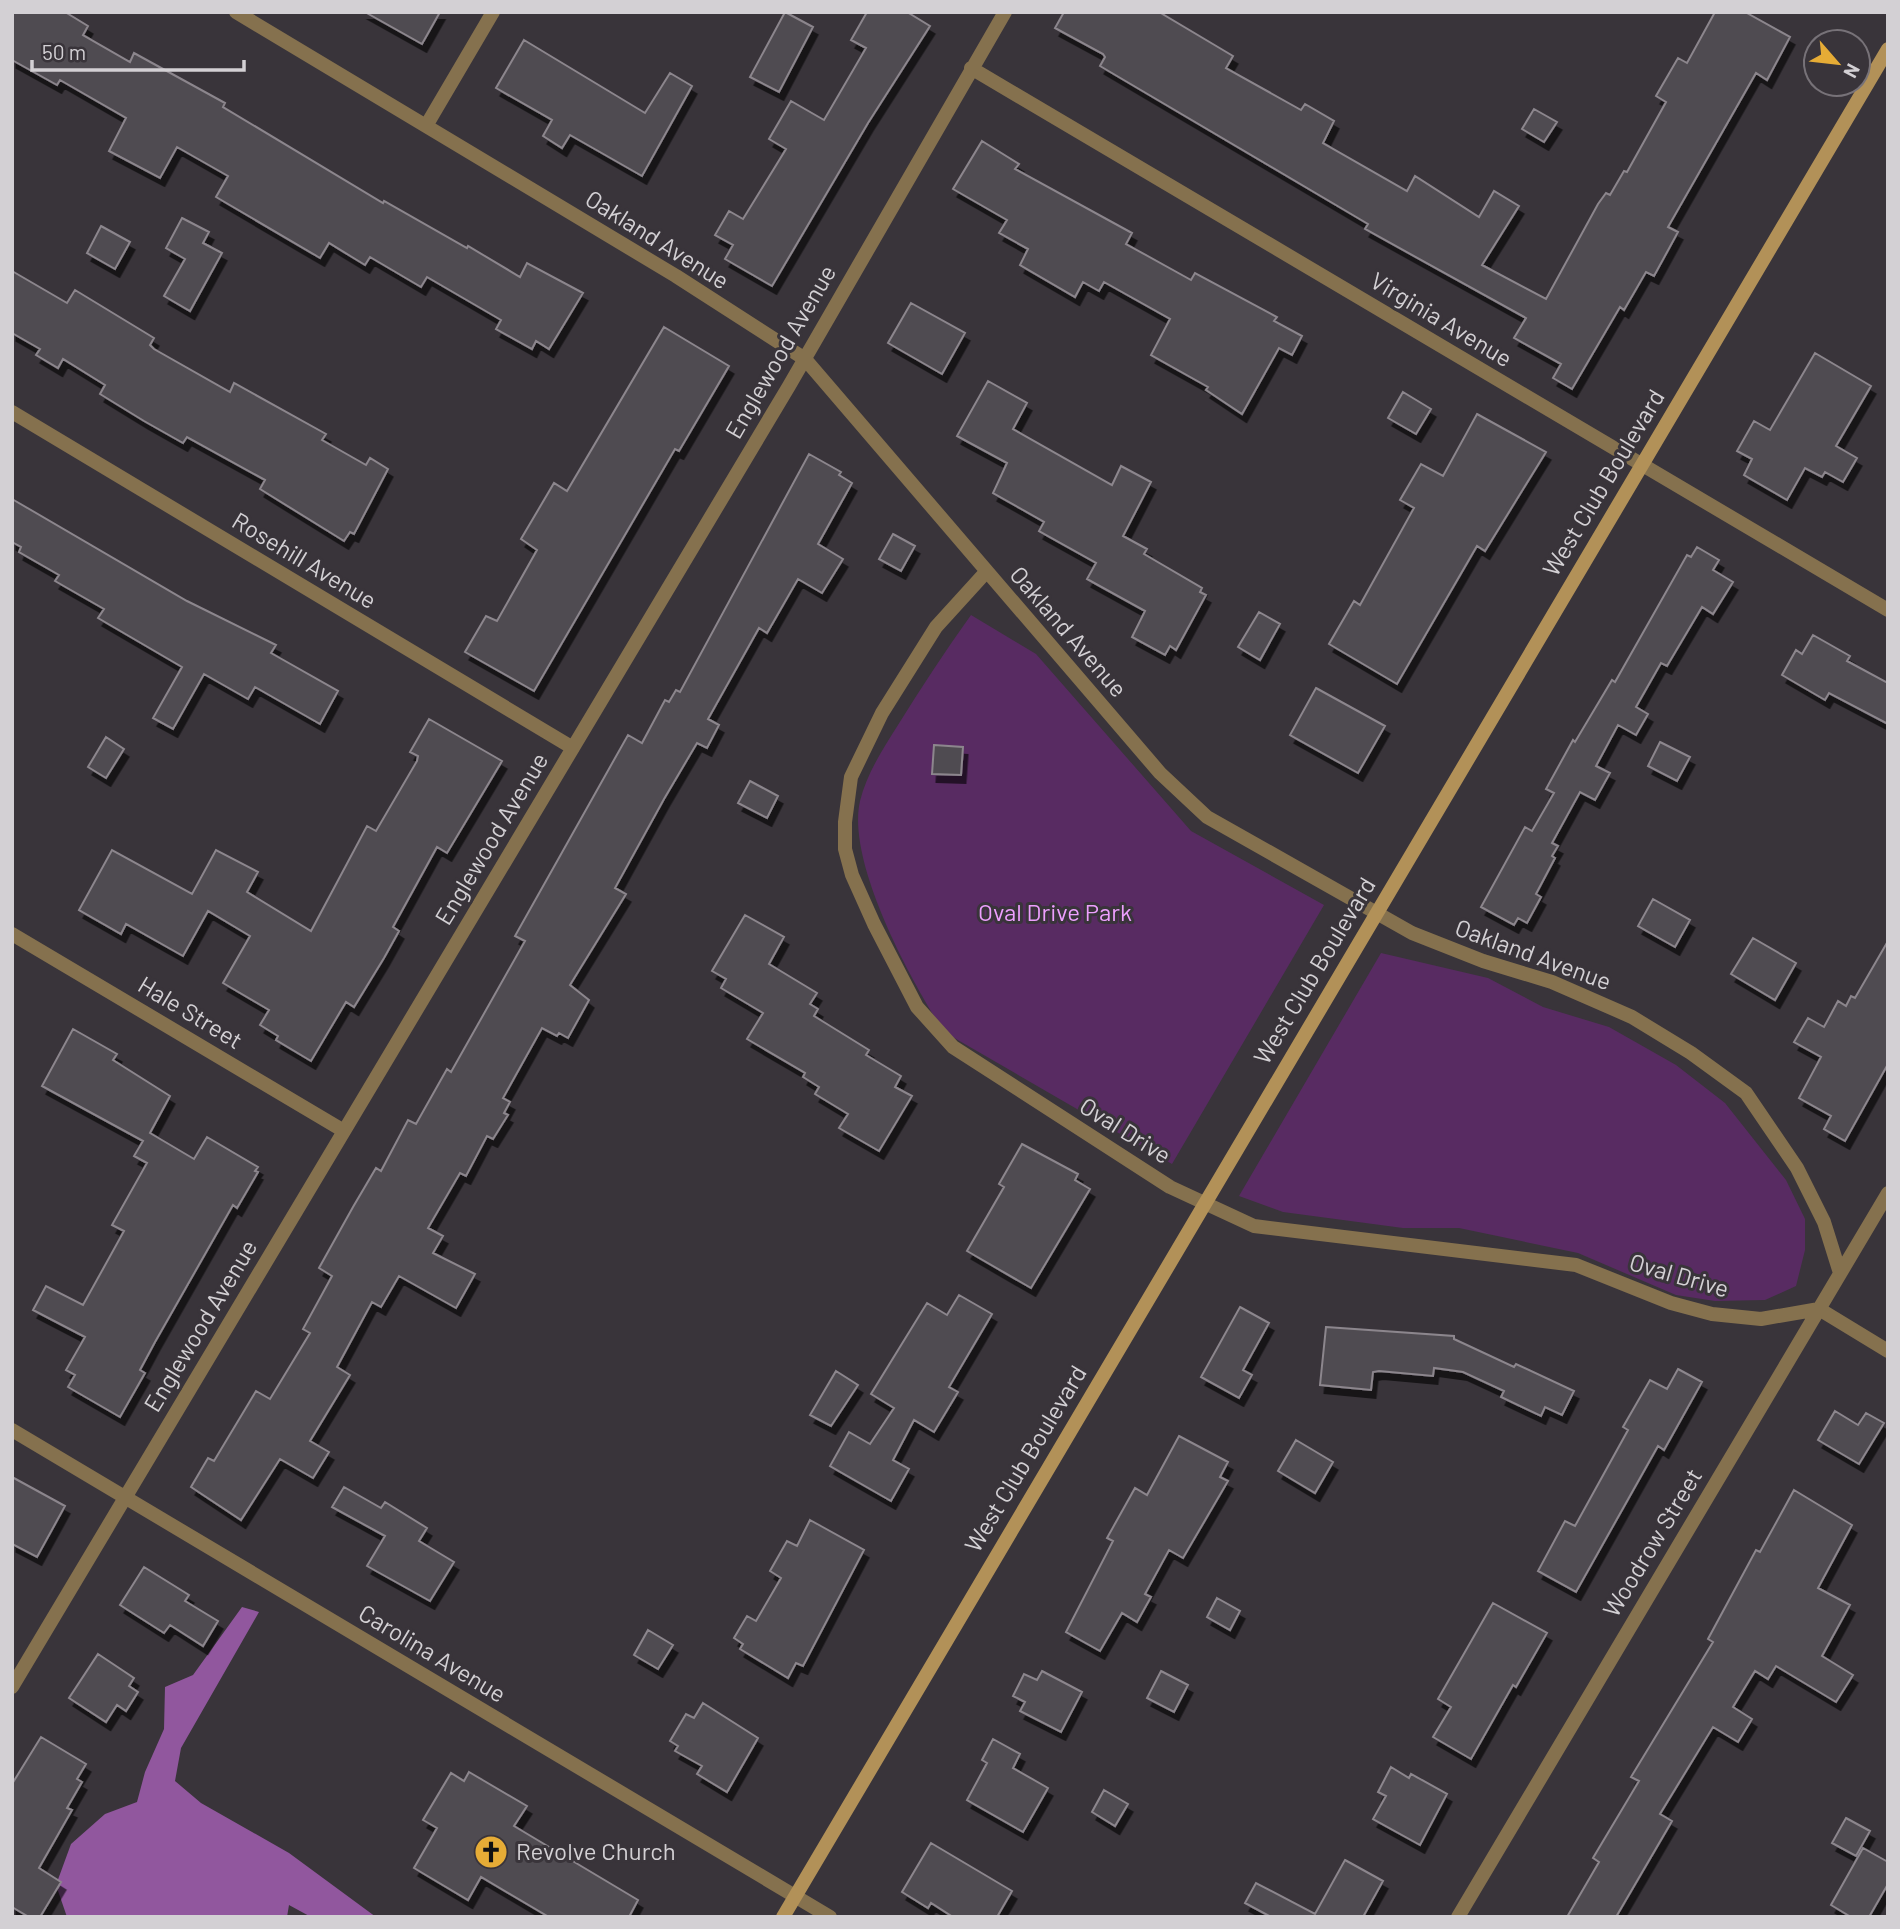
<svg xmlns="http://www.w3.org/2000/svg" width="1900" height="1929" viewBox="0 0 1900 1929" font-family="Barlow,sans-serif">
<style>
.green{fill:#582b62}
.forest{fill:#91579e}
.building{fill:#504c51;stroke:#8c868d;stroke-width:2;filter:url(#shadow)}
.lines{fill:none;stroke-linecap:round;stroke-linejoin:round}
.street{stroke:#85714e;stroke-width:14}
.secondary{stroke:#b29158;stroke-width:14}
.labels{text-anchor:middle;stroke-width:6;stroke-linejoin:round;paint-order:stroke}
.street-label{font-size:24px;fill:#d3d0d4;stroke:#39343a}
.park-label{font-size:24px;fill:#ed9ffe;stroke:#39343a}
.poi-label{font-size:24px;fill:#d3d0d4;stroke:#39343a;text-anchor:start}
</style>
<defs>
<filter id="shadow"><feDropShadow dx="4.5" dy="8" stdDeviation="0" flood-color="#0009"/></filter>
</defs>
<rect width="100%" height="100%" fill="#39343a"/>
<!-- green -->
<path class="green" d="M971,615L1036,654L1191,831L1324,905L1172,1164L944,1032C911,981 846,862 860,801C867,773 883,749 898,725C921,688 945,651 971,615Z
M1381,953L1488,978L1543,1007L1609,1027L1676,1065L1725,1103L1786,1180L1805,1219V1250L1796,1286L1765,1300L1715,1301L1676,1295L1578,1253L1459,1228H1403L1283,1212L1239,1196Z"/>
<!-- forest -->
<path class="forest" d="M242,1607L259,1612L181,1748L175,1781L201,1803L289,1853L376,1917H311L289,1905L287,1917H67L56,1885L71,1844L105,1814L137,1802L145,1772L164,1729L165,1687L193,1675Z"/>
<!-- building -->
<path class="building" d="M12,12H65L88,26L83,35L130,62L134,53L225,103L223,107L383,203L384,201L467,248L468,246L520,277L527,263L583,293L549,349L536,341L532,349L496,329L501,320L427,277L421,287L370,257L365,265L329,243L320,258L216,197L228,176L177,147L160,178L109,151L126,118L60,80L57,85L12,60Z
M365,12H440L422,44Z
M785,12L813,27L779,92L750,77Z
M867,12H907L930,26L868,123L772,286L725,259L733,245L715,235L729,211L743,219L786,149L769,139L791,101L824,120L866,48L851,40Z
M1064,12H1159L1233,56L1226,68L1301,110L1305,104L1334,121L1323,143L1407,191L1415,176L1479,217L1494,191L1519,206L1482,265L1546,299L1598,204L1606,193L1610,195L1624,171L1627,172L1666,102L1656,96L1678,58L1687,63L1715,12H1745L1790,37L1767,80L1756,73L1668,227L1678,232L1654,276L1646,272L1624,310L1620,307L1572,389L1553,378L1561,364L1514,338L1526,318L1365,229L1368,224L1100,66L1105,57L1103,54L1055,28Z
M524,40L645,113L670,73L692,86L642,176L570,135L562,148L543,136L552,120L496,88Z
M1534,109L1557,122L1544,142L1522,129Z
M982,141L1019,164L1015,169L1132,233L1126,244L1191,280L1195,273L1277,317L1274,321L1302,336L1292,355L1279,348L1242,414L1206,390L1208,387L1151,355L1170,319L1104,282L1099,291L1083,282L1075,297L1020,265L1028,249L999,233L1007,220L953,189Z
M182,218L209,232L203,243L222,253L190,311L164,296L185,259L166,248Z
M101,226L130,242L115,269L87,253Z
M12,271L67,303L75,290L154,338L150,345L154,349L230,392L234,383L326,434L322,440L366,465L370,458L388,469L354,534L350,532L344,541L260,489L265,480L187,437L183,443L144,421L100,394L105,385L63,359L58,368L36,355L40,349L12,333Z
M911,303L965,333L942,374L888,343Z
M664,327L729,366L679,451L675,449L534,691L465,652L486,616L497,621L537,550L521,539L554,483L567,491Z
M1815,353L1871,386L1836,446L1857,458L1843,482L1825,472L1822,477L1805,468L1787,500L1744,475L1752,459L1737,451L1754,421L1770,430Z
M988,381L1027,403L1013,429L1112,485L1121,466L1151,482L1123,536L1147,549L1144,554L1202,588L1200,592L1206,595L1176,650L1170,646L1165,655L1132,637L1145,611L1087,579L1096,563L1039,531L1044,522L993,493L1007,463L957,436Z
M1403,392L1431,409L1416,434L1388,418Z
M1477,414L1546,452L1485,551L1477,546L1397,684L1329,644L1354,601L1360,605L1414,508L1400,500L1421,464L1443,476Z
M809,454L841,472L839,475L852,483L818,544L843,559L822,593L798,579L767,633L759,628L708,719L719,725L707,748L697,743L664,799L615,888L626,894L570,985L589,1000L568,1038L559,1033L557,1036L542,1028L503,1098L510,1102L504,1113L508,1115L493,1139L487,1136L466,1176L460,1173L428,1228L443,1236L433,1253L475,1274L456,1308L399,1276L381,1307L372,1302L337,1367L350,1375L310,1441L329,1452L313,1478L280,1459L241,1520L191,1487L208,1458L214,1461L256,1391L270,1399L310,1333L303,1329L332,1276L319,1268L353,1207L376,1168L381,1171L408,1120L416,1124L447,1069L451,1072L525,941L515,936L628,735L642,743L665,700L669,702L676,690L680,692Z
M12,499L187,601L276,645L271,653L338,691L320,724L255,687L248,699L204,674L173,729L153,718L182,667L98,618L104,609L55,581L59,575L19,552L21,547L12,542Z
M893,534L915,546L901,571L879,559Z
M1697,547L1719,560L1713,570L1733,582L1713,614L1702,607L1667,666L1661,663L1636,707L1648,714L1636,735L1618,725L1596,766L1610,773L1595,800L1580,792L1552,843L1558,846L1552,856L1555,858L1536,894L1541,897L1527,923L1518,918L1514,925L1481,907L1525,827L1532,831L1554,793L1546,789L1573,740L1575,742L1612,680L1615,682L1687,555L1691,557Z
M1259,612L1280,624L1260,660L1238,647Z
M1813,635L1850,656L1847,661L1888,683V724L1829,693L1825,700L1782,675L1796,650L1802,654Z
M1316,688L1385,726L1358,773L1290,735Z
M429,719L502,761L447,853L437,847L393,927L399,931L384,958L354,1007L346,1002L311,1061L276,1040L278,1036L260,1025L269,1010L223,983L250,936L208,911L183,956L126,924L121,934L79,910L112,850L192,894L216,850L258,872L247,892L311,931L367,826L376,831L417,761L418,756L410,752Z
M106,737L124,749L106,778L88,767Z
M1660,742L1690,757L1677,781L1648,766Z
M934,745L963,747L961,775L932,774Z
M750,781L778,796L767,818L738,803Z
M1653,899L1690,920L1675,947L1638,926Z
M745,915L784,937L769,964L817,993L810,1004L818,1009L814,1016L869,1050L866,1055L901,1076L895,1087L912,1096L879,1151L839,1128L848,1114L815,1094L819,1087L803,1077L805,1073L747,1039L763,1013L721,988L726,979L712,971Z
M1753,938L1796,963L1775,1000L1731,974Z
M1888,941V1064L1845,1141L1824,1129L1831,1116L1799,1098L1821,1057L1794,1042L1808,1018L1824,1027L1838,1001L1846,1006L1851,996L1855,998Z
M73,1029L117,1054L113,1060L170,1096L150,1133L194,1159L207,1137L258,1167L255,1171L258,1172L237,1208L233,1205L155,1342L140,1370L145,1373L120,1417L68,1387L75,1375L66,1370L85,1337L33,1310L46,1286L83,1305L124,1231L112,1225L147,1163L134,1156L143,1141L42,1086Z
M1022,1144L1078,1174L1075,1180L1090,1189L1031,1288L967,1251L1004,1187L999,1184Z
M959,1295L992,1314L949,1387L958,1392L934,1432L914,1420L893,1460L909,1469L891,1501L830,1466L849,1432L870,1444L894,1408L871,1394L927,1303L947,1315Z
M1240,1307L1269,1323L1243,1370L1252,1375L1239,1398L1201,1377Z
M1326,1327L1454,1336V1339L1514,1367L1516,1364L1574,1391L1562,1415L1545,1407L1541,1416L1501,1397L1504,1391L1463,1372L1434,1368L1433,1376L1379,1371L1373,1372L1371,1390L1320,1385Z
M1678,1369L1702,1382L1664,1450L1658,1446L1576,1592L1538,1571L1565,1521L1575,1526L1628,1430L1623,1427L1650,1380L1667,1389Z
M836,1371L858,1385L831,1426L810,1415Z
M1835,1411L1858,1425L1866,1413L1884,1423L1859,1464L1818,1440Z
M1179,1436L1228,1462L1220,1477L1228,1481L1183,1558L1169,1550L1145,1594L1151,1597L1137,1622L1122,1613L1100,1651L1066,1632L1113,1541L1107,1538L1135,1488L1147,1495Z
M1296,1440L1333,1462L1315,1493L1278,1471Z
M12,1477L65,1506L37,1557L12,1544Z
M344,1487L381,1508L385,1502L427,1528L419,1541L454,1562L430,1601L367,1566L385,1536L332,1507Z
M1794,1490L1852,1525L1818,1588L1850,1605L1822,1656L1853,1675L1836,1702L1776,1666L1768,1679L1755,1671L1733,1707L1752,1719L1738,1742L1713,1727L1660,1814L1672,1821L1616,1917H1567L1599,1862L1593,1858L1639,1781L1631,1777L1713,1642L1708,1639L1756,1550L1760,1552Z
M810,1520L864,1550L803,1666L796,1663L788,1678L740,1649L743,1644L734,1638L747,1616L756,1621L781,1578L770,1571L787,1541L797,1546Z
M144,1567L189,1595L185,1601L218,1621L203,1646L170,1625L164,1633L120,1605Z
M1217,1598L1240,1611L1230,1630L1207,1617Z
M1493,1603L1547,1633L1516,1687L1513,1685L1471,1759L1433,1737L1451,1707L1438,1699Z
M648,1630L673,1645L658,1669L634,1655Z
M98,1654L134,1678L129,1686L138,1692L126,1711L117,1705L106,1722L69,1698Z
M1042,1671L1082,1692L1061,1732L1020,1711L1025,1702L1013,1696L1024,1674L1037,1680Z
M1161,1671L1188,1685L1174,1712L1147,1698Z
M703,1703L758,1738L727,1792L697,1774L702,1766L675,1751L678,1746L670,1741L686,1714L694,1718Z
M41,1737L86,1764L77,1779L82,1782L67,1808L72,1810L39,1868L61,1882L40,1917H29L12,1907V1784Z
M993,1739L1020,1754L1013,1768L1048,1788L1023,1832L967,1800L987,1763L982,1760Z
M1391,1767L1409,1778L1411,1774L1447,1794L1420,1845L1373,1819L1386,1796L1378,1792Z
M469,1772L527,1806L514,1826L638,1900L629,1917H549L481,1877L468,1900L414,1868L437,1828L423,1820L451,1773L464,1781Z
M1104,1790L1128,1804L1115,1826L1092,1812Z
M1846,1818L1870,1831L1856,1856L1832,1843Z
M931,1843L1012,1891L997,1917H953L931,1903L928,1908L902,1892Z
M1863,1848L1888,1862V1884L1869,1917H1851L1831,1905Z
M1345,1860L1383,1881L1363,1917H1271L1245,1903L1256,1883L1315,1914Z"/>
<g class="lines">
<!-- street -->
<path class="street" d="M236,12L676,276L805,359L1160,773L1207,817L1412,933L1483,961L1552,982L1632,1017L1691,1053L1746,1093L1797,1168L1824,1222L1840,1273
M971,68L1888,610
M426,126L493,12
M12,412L573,748
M986,572L936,627L882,713L851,777L845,822V849L852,875L874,924L917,1007L953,1047L1170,1187L1254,1226L1576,1265L1671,1303L1712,1314L1761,1319L1819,1309L1888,1351
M12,934L344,1131
M12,1430L830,1917
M12,1687L789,386L1005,12
M1458,1917L1888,1193"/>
<!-- secondary -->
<path class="secondary" d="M783,1917L1888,49"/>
</g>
<!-- icons -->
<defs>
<symbol id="church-disc" viewBox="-11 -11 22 22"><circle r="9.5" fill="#e6ac36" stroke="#39343a"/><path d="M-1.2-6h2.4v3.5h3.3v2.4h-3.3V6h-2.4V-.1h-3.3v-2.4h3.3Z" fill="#111"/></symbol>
</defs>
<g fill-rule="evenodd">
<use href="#church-disc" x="472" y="1833" width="38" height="38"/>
</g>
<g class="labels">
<!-- street labels -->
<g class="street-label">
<text transform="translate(657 240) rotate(32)" y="8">Oakland Avenue</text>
<text transform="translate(1441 320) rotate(31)" y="8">Virginia Avenue</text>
<text transform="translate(781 352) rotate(-60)" y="8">Englewood Avenue</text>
<text transform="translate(1604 483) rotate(-59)" y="8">West Club Boulevard</text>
<text transform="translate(304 561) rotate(31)" y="8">Rosehill Avenue</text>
<text transform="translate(1068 632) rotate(49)" y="8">Oakland Avenue</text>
<text transform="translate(492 839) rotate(-59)" y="8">Englewood Avenue</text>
<text transform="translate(1533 955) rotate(20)" y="8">Oakland Avenue</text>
<text transform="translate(1315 971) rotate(-59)" y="8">West Club Boulevard</text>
<text transform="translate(190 1013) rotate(31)" y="8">Hale Street</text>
<text transform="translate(1125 1131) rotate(32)" y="8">Oval Drive</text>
<text transform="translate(1679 1276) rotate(16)" y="8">Oval Drive</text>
<text transform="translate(201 1326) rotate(-59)" y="8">Englewood Avenue</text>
<text transform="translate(1026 1459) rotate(-59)" y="8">West Club Boulevard</text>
<text transform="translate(1653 1543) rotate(-59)" y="8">Woodrow Street</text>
<text transform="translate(432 1654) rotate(31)" y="8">Carolina Avenue</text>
</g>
<!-- park labels -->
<g class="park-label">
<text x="1055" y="921">Oval Drive Park</text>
</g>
<!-- poi labels -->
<g class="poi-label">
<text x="516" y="1860">Revolve Church</text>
</g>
</g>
<!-- border -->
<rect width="1900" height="1929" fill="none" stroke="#d3d0d4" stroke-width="28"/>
<!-- north arrow -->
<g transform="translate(1837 63) rotate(118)"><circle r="33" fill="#39343a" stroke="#777278" stroke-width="2"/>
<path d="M0-5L12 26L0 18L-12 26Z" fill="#e6ac36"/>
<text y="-10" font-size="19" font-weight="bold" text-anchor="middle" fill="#d3d0d4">N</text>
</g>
<!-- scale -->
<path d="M32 60v10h212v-10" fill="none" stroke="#d3d0d4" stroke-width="3.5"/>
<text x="42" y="60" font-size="21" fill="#d3d0d4" stroke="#39343a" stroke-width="5" paint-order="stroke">50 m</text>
</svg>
